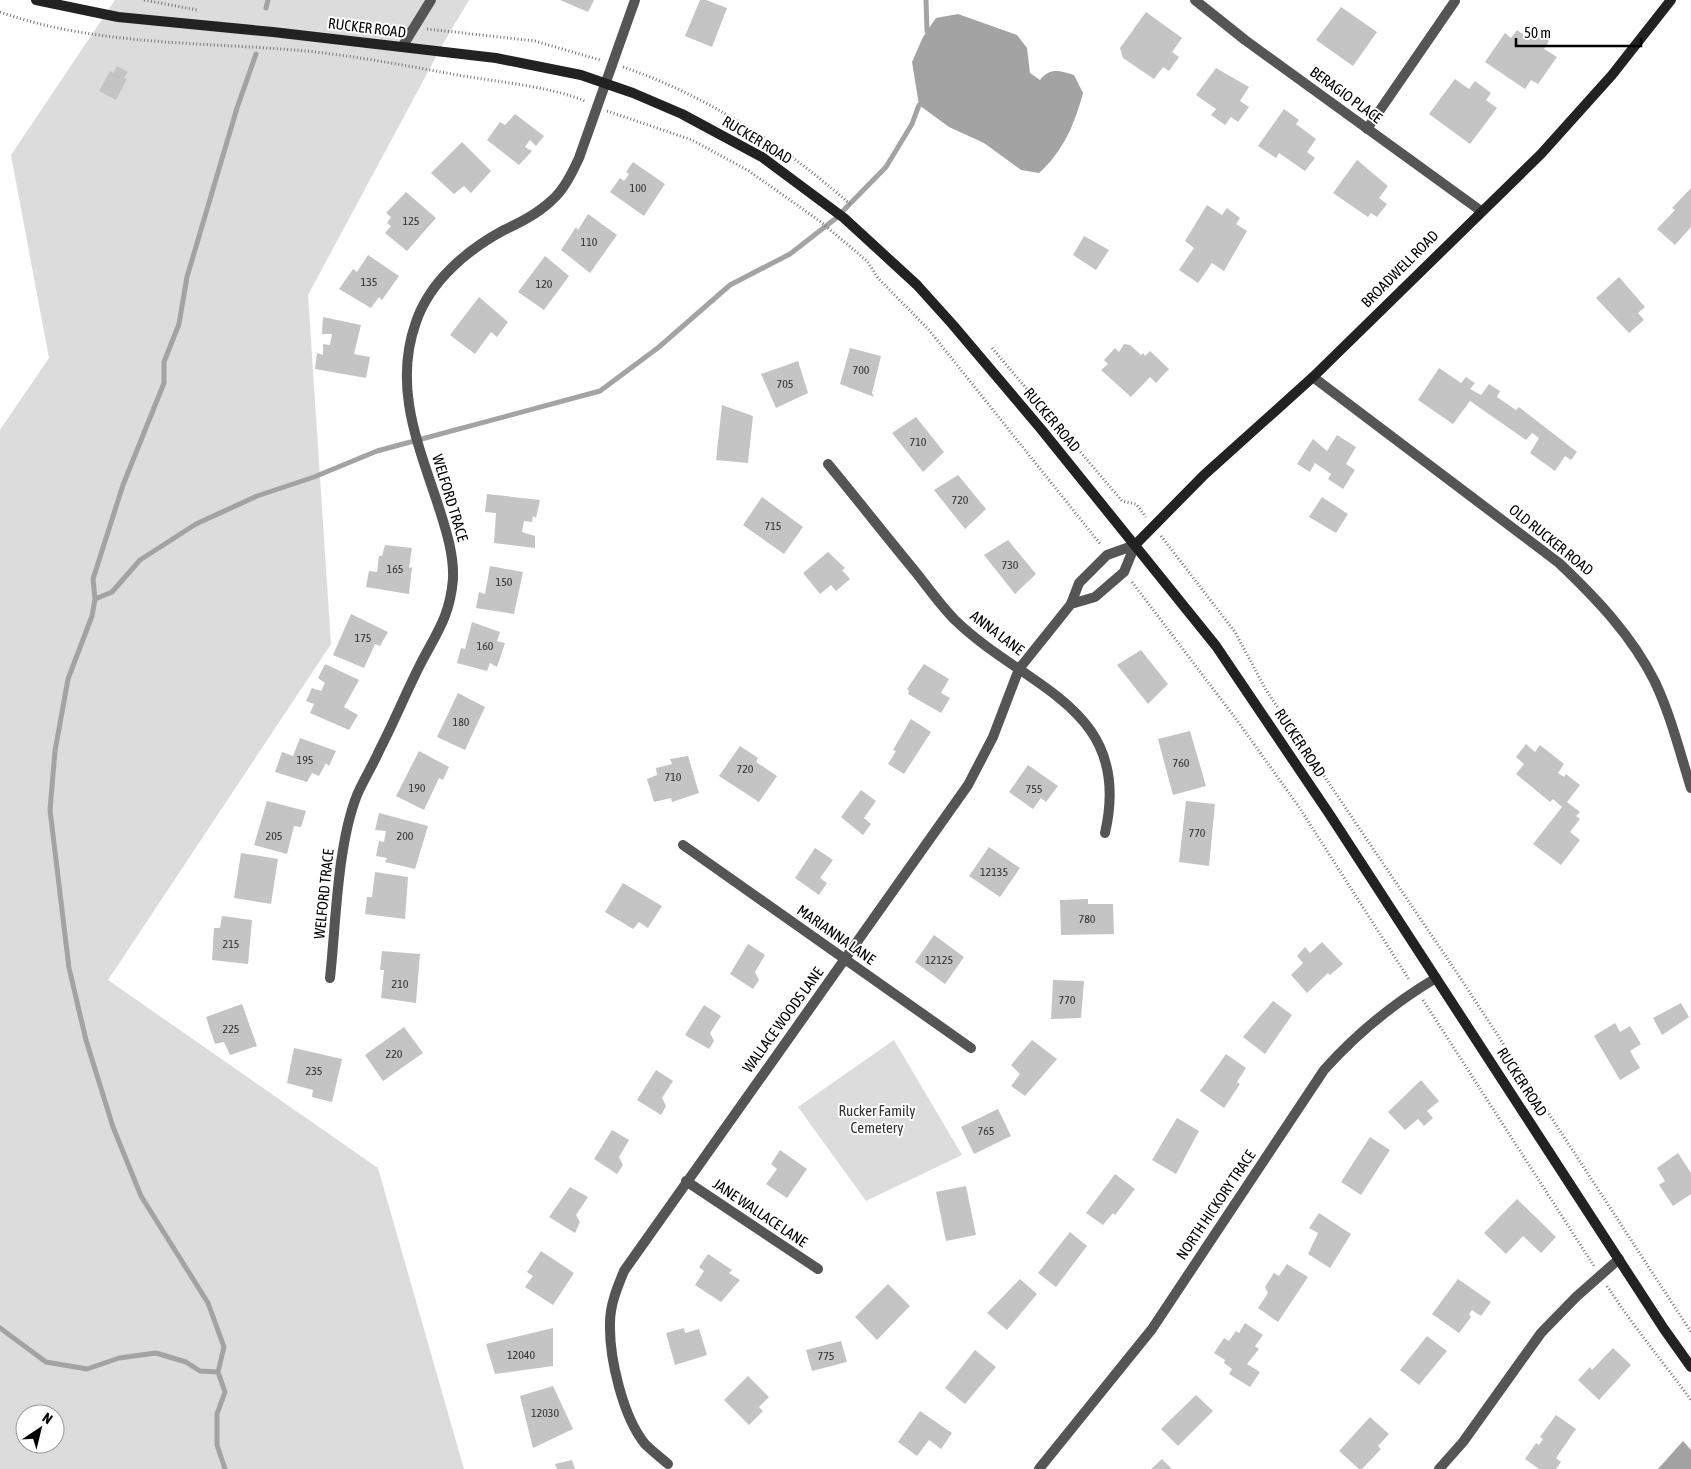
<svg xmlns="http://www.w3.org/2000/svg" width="1691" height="1469" viewBox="0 0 1691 1469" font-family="'Asap Condensed',sans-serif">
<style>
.green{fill:#dcdcdc;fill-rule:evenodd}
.water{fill:#a3a3a3}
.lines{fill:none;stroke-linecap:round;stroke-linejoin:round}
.stream{stroke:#a3a3a3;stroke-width:5}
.building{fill:#c4c4c4}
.path{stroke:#777;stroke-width:3;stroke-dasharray:1 2.5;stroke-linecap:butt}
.lane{stroke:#555;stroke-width:10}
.street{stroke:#555;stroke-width:10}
.secondary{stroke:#222;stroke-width:10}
.labels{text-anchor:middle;stroke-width:4;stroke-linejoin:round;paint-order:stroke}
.number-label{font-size:12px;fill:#313131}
.street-label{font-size:15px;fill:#000;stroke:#fff}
.park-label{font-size:15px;fill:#333;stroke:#fff}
</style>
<rect width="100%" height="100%" fill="#fff"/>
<!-- green -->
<path class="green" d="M115,0H469L443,44L308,295L331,644L108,980L378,1168L464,1469H0V430L49,358L11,155ZM25,1414H55V1444H25Z
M894,1040L962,1155L866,1201L798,1107Z"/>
<!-- water -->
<path class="water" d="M958,14L1017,35L1027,48L1030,73L1040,80C1050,67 1060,71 1074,75L1083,93C1075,123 1063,152 1039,173L1021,170L984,143L949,127L919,105L912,62L923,37L936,18Z
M1683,1441L1691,1450V1469H1658Z"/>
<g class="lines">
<!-- stream -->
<path class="stream" d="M926,0L927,31
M266,8L268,0
M95,599L112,592L140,560L196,524L257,496L314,477L377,451L600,391L659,347L730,285L790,254L835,219L886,167L912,124L919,105
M0,1328L46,1362L87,1369L119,1358L156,1353L186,1362L200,1371L218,1372
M225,1469L217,1445V1414L225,1392L218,1372L224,1347L208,1303L141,1196L113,1127L86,1040L69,968L50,810L55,751L68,679L92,616L95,599L93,579L123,485L164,383V362L179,324L187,277L237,108L256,54"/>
</g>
<!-- building -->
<path class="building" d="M560,0H594L588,12Z
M700,0H706L727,8L712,47L685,36Z
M1341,7L1377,32L1353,66L1316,40Z
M1146,12L1182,38L1172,52L1179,57L1169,71L1163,67L1154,79L1123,58L1120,48Z
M1517,30L1527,37L1533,30L1549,41L1544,49L1557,57L1538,84L1531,80L1525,89L1485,62L1505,33L1511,38Z
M117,66L128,72L124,78L127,79L116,100L99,91L110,71L113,73Z
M1216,68L1249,87L1240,101L1249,107L1238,122L1231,117L1225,125L1211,115L1216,109L1196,95Z
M1455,79L1469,89L1475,81L1491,93L1486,100L1497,108L1470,144L1429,114Z
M1284,109L1299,120L1296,124L1316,139L1307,152L1315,158L1305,171L1279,153L1276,158L1258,146Z
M515,114L544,136L536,146L530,140L525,147L532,151L519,165L487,140L500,122L505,125Z
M462,142L491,171L471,193L464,186L454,194L431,173Z
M1357,160L1388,186L1379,198L1387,204L1377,217L1371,213L1368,217L1333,193Z
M633,162L665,184L644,216L610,192L620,178L624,181L629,174L626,172Z
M1691,188V227L1675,245L1657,229L1675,210L1672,208Z
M406,192L436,218L407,251L385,233L391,226L387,223L391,217L386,213Z
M1207,205L1222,215L1227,208L1240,218L1236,224L1247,231L1224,271L1212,263L1198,283L1179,270L1194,248L1185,241Z
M588,214L617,235L590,273L561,250L576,227L578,230Z
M1084,236L1109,250L1096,270L1073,255Z
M368,255L399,276L382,300L379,297L371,308L339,289L353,269L357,272Z
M545,256L569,276L544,310L518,292Z
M1619,277L1645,307L1638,313L1644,320L1629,333L1596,298Z
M479,297L508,322L497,337L491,332L475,354L450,335Z
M323,317L361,325L354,354L370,357L366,378L315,369L317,353L323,355V344L330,345L332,334H322Z
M1124,344L1130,345L1141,355L1143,353L1145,356L1150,351L1169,369L1156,383L1150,377L1131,397L1101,370L1108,364L1104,360L1115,348L1119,352Z
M850,348L881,356L872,393L874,397L840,384Z
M798,361L808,393L776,408L761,374Z
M1439,368L1461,383L1466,377L1475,383L1470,389L1481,395L1489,384L1500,391L1497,397L1516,410L1519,407L1577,452L1571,460L1565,456L1555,471L1530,453L1539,438L1532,433L1526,440L1470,401L1453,424L1418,400Z
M722,405L753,416L748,463L716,460Z
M916,417L944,452L923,472L892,433Z
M1337,435L1356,447L1346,464L1355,470L1343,489L1328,479L1331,474L1315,463L1310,472L1297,464L1313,439L1327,451Z
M958,475L986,509L965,529L934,490Z
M487,494L540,500L536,518L533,516L532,522L524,521L522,532L535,536V548L494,543L496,513L485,512Z
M762,497L803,527L784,554L743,525Z
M1322,497L1348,514L1336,533L1309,517Z
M1008,540L1036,574L1015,594L984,555Z
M385,545L412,548L409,568L412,567L409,594L366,587L369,571L377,572L379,556H382Z
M828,552L845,568L842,570L850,579L836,591L831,585L820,594L803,573Z
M490,566L523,572L514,614L476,608L479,592L485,594Z
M351,614L388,632L380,646L375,644L364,668L333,655Z
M472,622L500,632L497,641L505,643L497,667L490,663L487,671L457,663L461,648L465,649Z
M1141,650L1168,684L1148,704L1117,665Z
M325,664L359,680L344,707L358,715L349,730L310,713L314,704L306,701L312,688L321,691L325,683L318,678Z
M924,664L949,679L941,693L950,698L941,713L908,694L909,691L907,689Z
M458,693L485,707L465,750L437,737Z
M911,719L931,732L904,774L888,764L896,751L893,750Z
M1190,731L1206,786L1173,795L1158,739Z
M300,738L336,751L329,766L326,763L319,776L312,773L307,782L275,772L282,752L293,756Z
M1526,744L1535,752L1540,745L1564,764L1558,773L1564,777L1566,774L1580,785L1567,802L1580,812L1576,816L1580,819L1570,832L1580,840L1561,865L1533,844L1562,807L1553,799L1550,802L1516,774L1524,764L1516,757Z
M740,746L758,758L756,762L777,776L759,802L719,776Z
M419,751L449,767L443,780L439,778L424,810L396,796Z
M688,756L699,793L672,802L671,798L654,802L647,779L657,775L656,768L672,764L670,759Z
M1028,765L1058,786L1046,802L1041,798L1033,809L1009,792Z
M861,790L876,801L864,818L871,824L863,835L841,817Z
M267,801L306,811L301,827L294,826L287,854L254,845Z
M1186,801L1215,804L1209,866L1179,862Z
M379,813L428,826L415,869L385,862L387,858L376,856L379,841L384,842L386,831L375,830Z
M989,847L1020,868L1000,897L969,876Z
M815,848L833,860L820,878L827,883L819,895L795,878Z
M241,853L278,859L271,904L234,898Z
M375,872L408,877L405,919L365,914L367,897H372Z
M623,883L662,906L648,928L639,922L633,929L605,912Z
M1088,899V904H1113L1114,934L1061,935L1060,900Z
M222,916L252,920L248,964L212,960L214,928H220Z
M934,935L964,957L945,984L915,962Z
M1322,942L1343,964L1330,975L1328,973L1307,993L1291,975L1303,963L1297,956L1305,947L1310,953Z
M748,944L765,955L755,972L759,980L753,989L730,974Z
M382,951L420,954L416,1003L381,998L384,970H380Z
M1053,980L1084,981L1081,1018L1051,1019Z
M1273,1001L1292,1015L1265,1054L1243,1037Z
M1681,1003L1689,1017L1662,1035L1653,1018Z
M242,1004L257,1046L230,1055L224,1042L215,1044L206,1017Z
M704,1005L721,1016L710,1033L714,1041L709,1049L685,1035Z
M1615,1023L1620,1032L1630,1026L1641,1044L1630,1051L1640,1068L1620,1080L1594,1036Z
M404,1027L423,1053L383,1081L365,1055Z
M1032,1040L1057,1059L1025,1096L1011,1086L1020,1074L1011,1065Z
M294,1048L342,1059L332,1102L312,1097L313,1090L287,1083Z
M1226,1054L1246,1068L1237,1082L1240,1084L1224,1108L1200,1091Z
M656,1070L673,1081L662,1098L666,1106L661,1115L637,1100Z
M1421,1080L1439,1101L1427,1111L1433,1118L1424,1126L1418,1119L1405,1130L1388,1112Z
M998,1109L1011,1136L974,1154L961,1127Z
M1177,1118L1199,1131L1176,1174L1152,1160Z
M612,1130L629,1140L619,1157L623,1165L617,1174L594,1159Z
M1370,1137L1390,1150L1361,1195L1341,1182Z
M780,1150L807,1169L787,1198L766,1184L777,1169L771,1164Z
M1678,1153L1691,1173V1194L1673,1206L1659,1185L1665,1181L1657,1168Z
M1115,1174L1135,1189L1115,1215L1113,1213L1103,1225L1086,1213Z
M966,1186L976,1235L946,1241L936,1192Z
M570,1187L588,1197L576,1215L580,1222L575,1233L549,1217Z
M1517,1199L1556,1237L1541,1253L1523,1236L1506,1254L1484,1233Z
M1319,1213L1351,1234L1330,1268L1308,1254L1318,1233L1309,1228Z
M1070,1232L1087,1246L1056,1287L1038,1273Z
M541,1251L574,1273L553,1305L525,1287L533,1276L527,1272Z
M708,1254L732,1270L729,1273L740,1280L721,1302L695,1285L704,1271L699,1267Z
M1287,1264L1308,1277L1278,1322L1258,1308L1268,1293L1265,1287L1274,1273L1279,1276Z
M1020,1279L1037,1294L1007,1330L987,1313Z
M1458,1279L1491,1302L1481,1316L1472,1310L1469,1314L1471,1317L1459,1333L1432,1314Z
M888,1284L910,1306L877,1340L855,1317Z
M1245,1323L1263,1335L1255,1346L1259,1349L1247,1364L1260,1372L1250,1387L1229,1374L1232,1369L1224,1363L1225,1360L1214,1353L1224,1338L1229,1341L1236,1331L1239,1333Z
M553,1328V1366L495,1374L486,1344Z
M684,1328L685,1333L699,1329L707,1355L675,1365L666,1333Z
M1427,1336L1447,1351L1419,1385L1400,1370Z
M841,1341L847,1362L812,1371L806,1350Z
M1613,1348L1631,1365L1599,1400L1578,1380L1590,1367L1592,1370Z
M975,1350L996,1367L965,1404L945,1388Z
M748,1376L769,1397L759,1407L763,1411L749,1425L724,1400Z
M553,1386L573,1429L533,1448L520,1396Z
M1196,1395L1213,1411L1178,1446L1161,1429Z
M920,1411L952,1433L941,1449L929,1440L917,1456L898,1442Z
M1556,1415L1576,1429L1556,1458L1561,1462L1556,1469H1539L1525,1459L1536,1443L1539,1445L1543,1439L1540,1437Z
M1370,1417L1389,1434L1378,1446L1381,1449L1362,1469H1359L1339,1451Z
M1162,1459L1172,1469H1151Z
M572,1460L575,1469H557L555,1464Z"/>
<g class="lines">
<!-- path -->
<path class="path" d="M144,0L197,10
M0,12C94,45 197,42 295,50C352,55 408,66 463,76C501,82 551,87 585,101
M377,29H398
M427,29L535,41L600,60
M623,67C706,95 786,147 851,205
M607,111L692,140L749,171L821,222L867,261L878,278L929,330L1101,545
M992,348L1122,501L1136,504L1146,517
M1161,536L1235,632L1266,690L1461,979L1691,1332
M1132,582L1236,719L1299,807L1410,981
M1423,1000L1594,1266
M1607,1286C1633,1326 1663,1362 1691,1400"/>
<!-- lane -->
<path class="lane" d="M402,47L431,0"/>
<!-- street -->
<path class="street" d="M1195,0L1245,40L1481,211
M1367,129L1455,1
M1313,377L1559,563C1597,599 1632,636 1655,682C1671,716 1680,753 1691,788
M828,464C857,499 885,535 914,570C927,586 940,605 955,620C1026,689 1134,707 1105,833
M1071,604L1095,597L1124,572L1135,545
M683,845L971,1048
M330,978C336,923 337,846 357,795C364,779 373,765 380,749C395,720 407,690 422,661C438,631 450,615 453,579C454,556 447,533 440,511C420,448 392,389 416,322C430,281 467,250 504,230C521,222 537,214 551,201C564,190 572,173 579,158L635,0
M686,1181L818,1269
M668,1464C661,1458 652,1451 645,1444C623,1417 609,1358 610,1323C610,1305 617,1288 624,1271L968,785L993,737L1019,669L1071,604L1079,583L1107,555L1135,545
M1039,1469L1152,1329L1324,1070C1357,1033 1394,1003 1436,978
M1439,1469L1463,1442L1541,1333L1576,1297L1619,1259"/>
<!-- secondary -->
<path class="secondary" d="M36,0L118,17L273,32L496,58L581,75L633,93L682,114L762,157L844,218L917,285L953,325L1041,429L1216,646L1330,815L1664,1329L1691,1367
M1135,545L1204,475L1313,377L1541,154L1612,75L1671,0"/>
</g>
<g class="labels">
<!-- number labels -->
<g class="number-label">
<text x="638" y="192">100</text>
<text x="411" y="225">125</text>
<text x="589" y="246">110</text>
<text x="369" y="286">135</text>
<text x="544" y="288">120</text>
<text x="861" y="374">700</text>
<text x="785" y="388">705</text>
<text x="918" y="446">710</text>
<text x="960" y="504">720</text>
<text x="773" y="530">715</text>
<text x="1010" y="569">730</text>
<text x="395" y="573">165</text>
<text x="504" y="586">150</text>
<text x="363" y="642">175</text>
<text x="485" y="650">160</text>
<text x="461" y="726">180</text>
<text x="305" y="764">195</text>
<text x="1181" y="767">760</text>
<text x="745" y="773">720</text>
<text x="673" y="781">710</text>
<text x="417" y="792">190</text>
<text x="1034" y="793">755</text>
<text x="1197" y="837">770</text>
<text x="274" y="840">205</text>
<text x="405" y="840">200</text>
<text x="994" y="876">12135</text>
<text x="1087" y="923">780</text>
<text x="231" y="948">215</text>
<text x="939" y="964">12125</text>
<text x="400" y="988">210</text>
<text x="1067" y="1004">770</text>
<text x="231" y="1033">225</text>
<text x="394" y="1058">220</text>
<text x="314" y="1075">235</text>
<text x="986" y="1135">765</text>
<text x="521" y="1359">12040</text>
<text x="826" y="1360">775</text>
<text x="545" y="1417">12030</text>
</g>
<!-- street labels -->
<g class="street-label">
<text transform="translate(367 28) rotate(7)" y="5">RUCKER ROAD</text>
<text transform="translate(1346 95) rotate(36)" y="5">BERAGIO PLACE</text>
<text transform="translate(757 140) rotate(31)" y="5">RUCKER ROAD</text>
<text transform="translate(1400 269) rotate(-45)" y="5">BROADWELL ROAD</text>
<text transform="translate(1052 420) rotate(50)" y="5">RUCKER ROAD</text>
<text transform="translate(450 498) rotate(73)" y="5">WELFORD TRACE</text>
<text transform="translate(1551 540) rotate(39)" y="5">OLD RUCKER ROAD</text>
<text transform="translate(997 633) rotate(37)" y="5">ANNA LANE</text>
<text transform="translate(1300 743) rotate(56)" y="5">RUCKER ROAD</text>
<text transform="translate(324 894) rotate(-84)" y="5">WELFORD TRACE</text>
<text transform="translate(836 935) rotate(35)" y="5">MARIANNA LANE</text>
<text transform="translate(783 1020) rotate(-54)" y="5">WALLACE WOODS LANE</text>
<text transform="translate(1522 1082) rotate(57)" y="5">RUCKER ROAD</text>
<text transform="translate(1216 1205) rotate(-56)" y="5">NORTH HICKORY TRACE</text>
<text transform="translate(760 1213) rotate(34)" y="5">JANE WALLACE LANE</text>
</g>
<!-- park labels -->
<g class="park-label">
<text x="877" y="1116">Rucker Family<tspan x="877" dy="17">Cemetery</tspan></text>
</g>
</g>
<!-- north arrow -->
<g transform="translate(40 1429) rotate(35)"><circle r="24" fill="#ffffff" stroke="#999999"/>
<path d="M0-4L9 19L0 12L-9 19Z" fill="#000000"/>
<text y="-8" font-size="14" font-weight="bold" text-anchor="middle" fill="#000000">N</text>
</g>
<!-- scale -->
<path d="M1516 38v8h125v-8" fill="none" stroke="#000000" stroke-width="2.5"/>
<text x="1524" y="38" font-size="15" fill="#000000" stroke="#ffffff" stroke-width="4" paint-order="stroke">50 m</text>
</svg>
